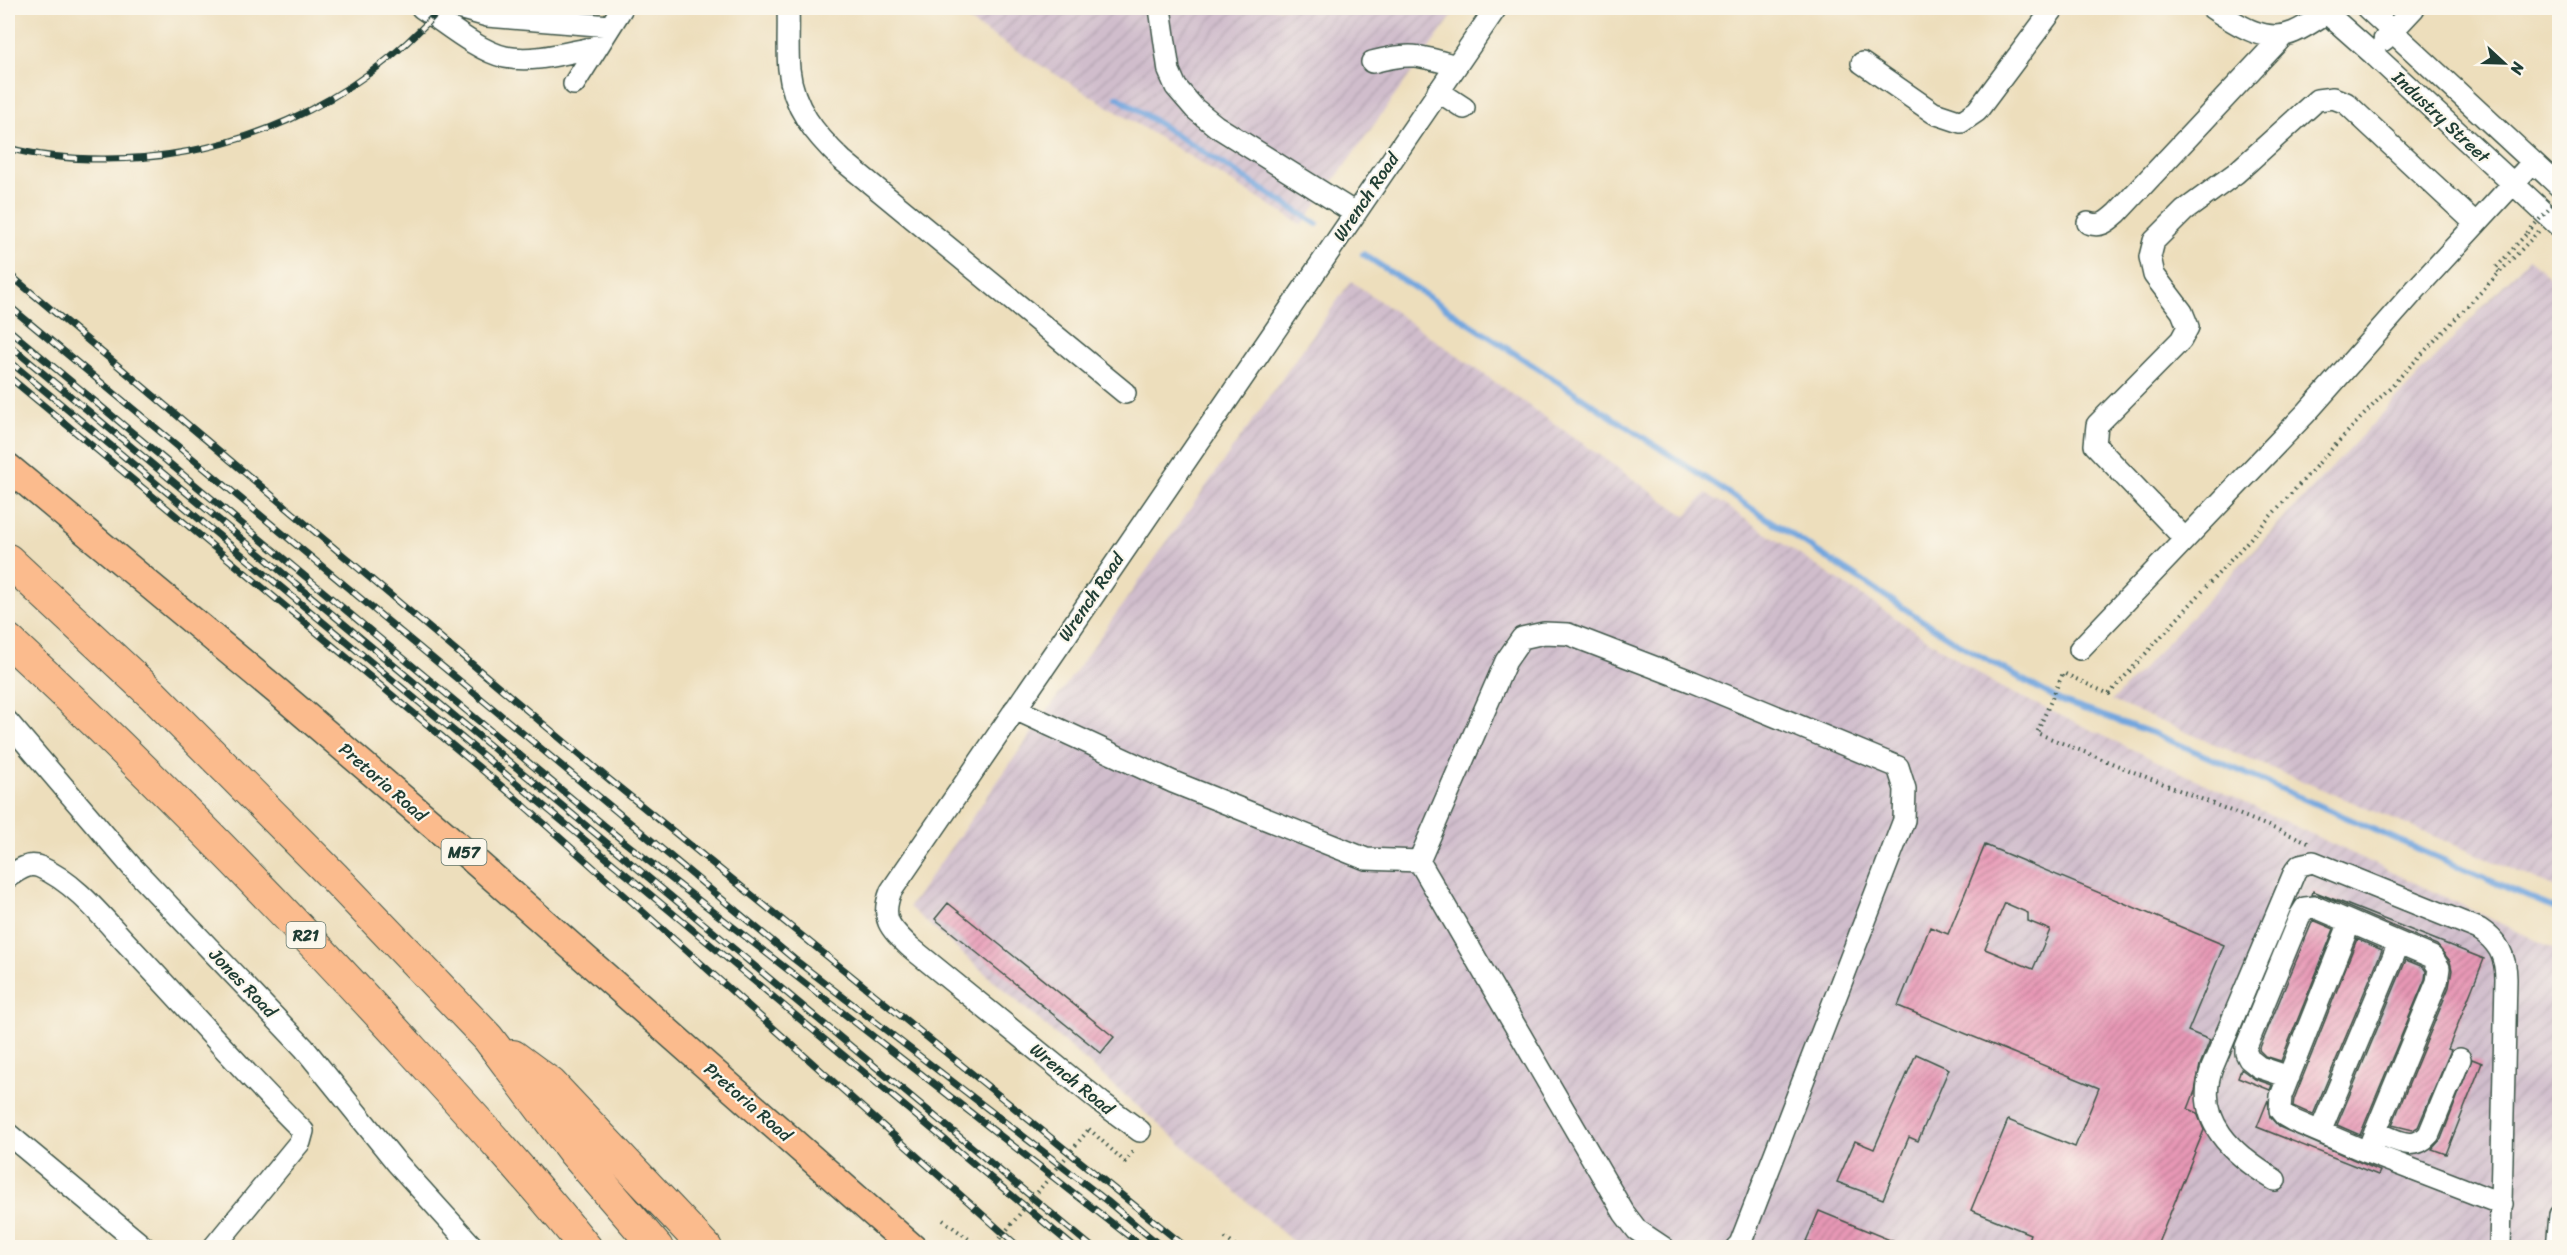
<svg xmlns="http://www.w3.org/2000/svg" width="2567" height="1255" viewBox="0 0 2567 1255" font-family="Sriracha,sans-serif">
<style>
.industrial{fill:url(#industrial-furrows)}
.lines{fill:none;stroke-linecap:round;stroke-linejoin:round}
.stream{stroke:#71a5de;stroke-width:6}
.building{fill:url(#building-hatch);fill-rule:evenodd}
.minor-casing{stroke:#3e5548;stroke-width:24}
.major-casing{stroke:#3e5548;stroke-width:30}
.highway-casing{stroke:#3e5548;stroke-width:34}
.path{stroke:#3e5548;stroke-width:4;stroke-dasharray:1.5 4.5;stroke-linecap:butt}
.minor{stroke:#fff;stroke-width:21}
.major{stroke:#fbbb8d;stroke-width:27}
.highway{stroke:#fbbb8d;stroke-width:32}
.rail-casing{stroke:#1f3d34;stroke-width:7}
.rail{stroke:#fbf7ec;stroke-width:4.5;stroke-dasharray:14;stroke-linecap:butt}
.path-bridge{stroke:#3e5548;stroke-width:4;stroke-dasharray:1.5 4.5;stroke-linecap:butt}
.labels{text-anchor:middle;stroke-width:4.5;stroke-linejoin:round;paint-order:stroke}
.shield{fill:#fbf7ec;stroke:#61756b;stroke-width:1.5}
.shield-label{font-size:16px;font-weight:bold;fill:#1f3d34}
.street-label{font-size:18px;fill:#1f3d34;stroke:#fbf7ec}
</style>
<defs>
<pattern id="industrial-furrows" width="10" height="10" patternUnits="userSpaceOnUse" patternTransform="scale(1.5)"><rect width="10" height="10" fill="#d0bdcc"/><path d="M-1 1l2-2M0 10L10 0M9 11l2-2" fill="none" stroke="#b2a3b0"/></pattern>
<pattern id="building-hatch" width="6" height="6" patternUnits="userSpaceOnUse" patternTransform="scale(1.5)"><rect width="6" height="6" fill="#e898b6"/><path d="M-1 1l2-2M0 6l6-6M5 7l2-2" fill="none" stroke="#bb7d95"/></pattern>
</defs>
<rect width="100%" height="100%" fill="#fbf7ec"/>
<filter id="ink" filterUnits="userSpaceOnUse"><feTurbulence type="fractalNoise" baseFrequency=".0167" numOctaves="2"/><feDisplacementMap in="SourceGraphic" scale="12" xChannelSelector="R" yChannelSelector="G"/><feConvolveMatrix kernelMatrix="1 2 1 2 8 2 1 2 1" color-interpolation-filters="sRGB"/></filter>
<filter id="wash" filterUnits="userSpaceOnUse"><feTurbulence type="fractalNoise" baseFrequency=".008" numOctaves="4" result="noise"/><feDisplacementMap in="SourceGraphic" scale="24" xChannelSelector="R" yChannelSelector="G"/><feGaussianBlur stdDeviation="1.35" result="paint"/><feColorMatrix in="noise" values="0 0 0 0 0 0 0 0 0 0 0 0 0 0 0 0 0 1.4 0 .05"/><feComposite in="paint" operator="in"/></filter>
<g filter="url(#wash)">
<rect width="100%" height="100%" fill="#eddebc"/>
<!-- industrial -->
<path class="industrial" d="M947,8H1458L1302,225Z
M2529,258L2559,285V889L2112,701Z
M1351,281L1686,516L1706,493L1998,686L2559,951V1247H1299L909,907Z"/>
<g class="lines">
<!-- stream -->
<path class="stream" d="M1117,97L1317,224
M1363,254L1957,643L2063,702L2153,733L2560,911"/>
</g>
<g id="blocks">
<!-- building -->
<path class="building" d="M1985,845L2224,945L2188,1031L2210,1040L2200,1065L2195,1091L2188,1109L2197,1113L2204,1130L2156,1248H2025L2030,1234L1971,1210L2008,1120L2075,1147L2099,1088L1898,1006L1930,927L1948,934ZM2005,903L2028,913V921L2050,930L2033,969L1985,949Z
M2313,891L2484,959L2448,1049L2451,1050L2418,1127L2413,1130L2392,1125L2449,987L2452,970L2450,961L2437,945L2320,895H2312Z
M948,903L1114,1037L1101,1053L935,919Z
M2313,920L2334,929L2281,1061L2265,1056L2259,1050Z
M2357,939L2382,950L2313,1115L2293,1106L2294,1099Z
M2406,960L2423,967L2426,971L2425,979L2360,1135L2337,1125Z
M1916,1054L1949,1069L1918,1141L1909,1137L1883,1199L1837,1182L1855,1141L1874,1149Z
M2472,1059L2482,1063L2446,1154L2432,1149L2441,1139Z
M2241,1069L2255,1079L2272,1085L2270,1090L2238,1077Z
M2268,1100L2270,1117L2279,1127L2380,1171L2378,1175L2257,1127Z
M1819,1211L1907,1247V1248H1823L1806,1241Z"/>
</g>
</g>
<g filter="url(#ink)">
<use href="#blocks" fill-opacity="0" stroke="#3e5548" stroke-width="1.5"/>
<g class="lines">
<defs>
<path id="minor" d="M422,8C445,23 478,51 505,57C535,63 568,52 597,47
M458,8L487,16L610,26
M788,8C789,28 787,49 789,69C793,108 815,134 842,160L1125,393
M1160,8L1169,71L1176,87L1195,109L1216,126L1355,213
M2212,8C2235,23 2265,45 2294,32C2308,26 2322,15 2335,8
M2321,8L2373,54L2560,227
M2367,8L2560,187
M2384,40L2414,8
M1372,62C1409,52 1420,55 1456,66
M1862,63L1934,113L1961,122L1977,111L2054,8
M574,84L622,8
M1438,91L1464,108
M2088,223C2101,228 2108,221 2117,213L2283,36
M2185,539L2095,445L2097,425L2181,340L2188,327L2182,312L2154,275L2150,257L2154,241L2184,211L2236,173L2317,100L2333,98L2346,103L2476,224
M2080,649L2308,411L2416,289L2533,162
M1015,709L1173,782L1366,859L1419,861
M8,722L132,867L304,1048L397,1163L474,1248
M1419,861L1506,661L1522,638L1544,633L1568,634L1693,682L1898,767L1905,789L1904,820L1740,1244L1736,1248
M1419,861L1624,1213L1637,1230L1664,1248
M8,877C17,871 28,862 40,867C77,883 105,921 132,949C189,1009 243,1072 303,1131L300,1142L213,1248
M2350,922L2281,1096L2280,1110L2285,1116L2292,1120L2367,1152L2502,1204
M2289,1077L2259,1067L2249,1059L2246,1053V1047L2300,916L2305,908L2315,907L2432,957L2439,968L2437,982L2367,1152
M1140,1131L1102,1103L910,947C890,928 880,919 891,891L1496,8
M2320,1132L2399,943
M2375,1132C2395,1139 2413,1153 2429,1134L2460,1059
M8,1134L145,1248
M2275,1180C2234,1155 2193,1121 2212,1068L2295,871L2300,865L2313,862L2479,929C2498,941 2506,956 2506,979L2500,1248
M2557,1248L2560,1215"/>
<path id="major" d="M8,467L277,691L444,834L913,1248"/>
<path id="highway" d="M8,560L153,695L334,877L488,1038L573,1151L657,1248
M8,640C142,764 270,895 394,1030C459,1101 525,1172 586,1248
M513,1056L551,1084L706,1248"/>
</defs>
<!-- minor casing -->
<use href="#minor" class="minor-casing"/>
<!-- major casing -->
<use href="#major" class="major-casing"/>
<!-- highway casing -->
<use href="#highway" class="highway-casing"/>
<!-- path -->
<path class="path" d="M2499,272L2496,268L2527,233
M2308,842L2037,733L2063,673L2109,694L2337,443L2539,231
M1089,1129L1125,1162L1135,1149
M943,1220L981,1248
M1225,1238L1238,1248"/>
<!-- minor -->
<use href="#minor" class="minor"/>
<!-- major -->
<use href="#major" class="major"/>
<!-- highway -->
<use href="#highway" class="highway"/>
<defs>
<path id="rail" d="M8,148C38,156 71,159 102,159C232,160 355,105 441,8
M8,273L605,776L1187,1248
M8,305L794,959L1107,1201L1163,1248
M8,329L623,841L1144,1248
M8,344L1093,1248
M8,360L1075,1248
M8,376L511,794L1020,1248"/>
</defs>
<!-- rail casing -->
<use href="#rail" class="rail-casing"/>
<!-- rail -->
<use href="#rail" class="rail"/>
<!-- path-bridge -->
<path class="path-bridge" d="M2527,233L2560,197
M992,1248L1089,1129"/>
</g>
</g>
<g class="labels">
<!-- shield labels -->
<g class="shield">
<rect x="441.5" y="839" width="45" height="26" rx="4.5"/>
<rect x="286.5" y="922" width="39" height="26" rx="4.5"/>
</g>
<g class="shield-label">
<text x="464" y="858">M57</text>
<text x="306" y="941">R21</text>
</g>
<!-- street labels -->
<g class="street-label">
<text transform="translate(2441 117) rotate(43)" y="6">Industry Street</text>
<text transform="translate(1366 197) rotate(-56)" y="6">Wrench Road</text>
<text transform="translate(1091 597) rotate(-56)" y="6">Wrench Road</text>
<text transform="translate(383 782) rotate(41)" y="6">Pretoria Road</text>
<text transform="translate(243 983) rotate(46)" y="6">Jones Road</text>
<text transform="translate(1072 1079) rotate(39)" y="6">Wrench Road</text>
<text transform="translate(748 1102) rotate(41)" y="6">Pretoria Road</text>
</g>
</g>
<!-- margin -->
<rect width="2567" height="1255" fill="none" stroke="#fbf7ec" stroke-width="30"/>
<!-- north arrow -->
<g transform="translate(2504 63) rotate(112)" stroke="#fbf7ec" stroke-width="4.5" paint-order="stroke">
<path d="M0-4.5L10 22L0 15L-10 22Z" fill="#1f3d34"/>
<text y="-9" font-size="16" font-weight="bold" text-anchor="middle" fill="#1f3d34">N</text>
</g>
</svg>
